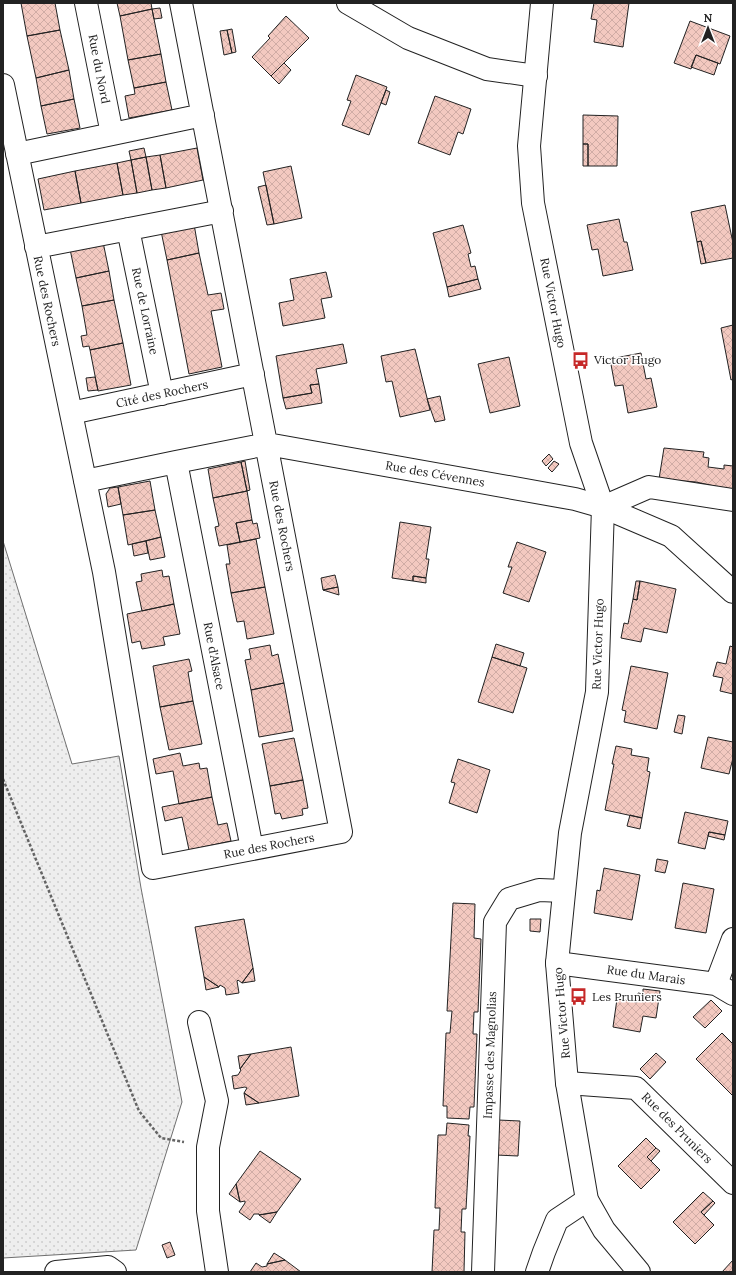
<svg xmlns="http://www.w3.org/2000/svg" width="736" height="1275" viewBox="0 0 736 1275" font-family="Lora,serif">
<style>
.green{fill:url(#green-dots);stroke:#6f6f6f}
.building{fill:url(#building-cross-hatch);stroke:#222}
.lines{fill:none;stroke-linecap:round;stroke-linejoin:round}
.street-casing{stroke:#222;stroke-width:24}
.secondary-casing{stroke:#222;stroke-width:24}
.path{stroke:#646464;stroke-width:2.5;stroke-dasharray:3 2;stroke-linecap:butt}
.street{stroke:#fff;stroke-width:22}
.secondary{stroke:#fff;stroke-width:22}
.labels{text-anchor:middle;stroke-width:3;stroke-linejoin:round;paint-order:stroke}
.street-label{font-size:12px;fill:#222;stroke:#fff}
.poi-label{font-size:12px;fill:#222;stroke:#fff;text-anchor:start}
</style>
<defs>
<pattern id="green-dots" width="8" height="8" patternUnits="userSpaceOnUse"><rect width="8" height="8" fill="#eee"/><path d="M2 2h.1M6 6h.1" fill="none" stroke="#ccc" stroke-width="1.8" stroke-linecap="round"/></pattern>
<pattern id="building-cross-hatch" width="8" height="8" patternUnits="userSpaceOnUse"><rect width="8" height="8" fill="#f3c9c0"/><path d="M0 0l8 8M0 8l8-8" fill="none" stroke="#d0aca5"/></pattern>
</defs>
<rect width="100%" height="100%" fill="#fff"/>
<!-- green -->
<path class="green" d="M3,541L72,764L119,756L141,888L182,1102L136,1250L3,1258Z"/>
<!-- building -->
<path class="building" d="M21,3H55L60,30L27,36Z
M117,3H151L152,9L120,16Z
M594,3H629L623,47L594,42L597,20L591,19Z
M160,8L162,18L154,19L152,9Z
M152,9L161,54L128,60L120,16Z
M286,16L309,38L271,76L252,57L270,38L268,36Z
M690,21L730,36L720,64L696,55L691,69L674,63Z
M232,29L236,52L232,53L227,30Z
M60,30L69,70L36,78L27,36Z
M227,30L232,53L224,55L220,31Z
M161,54L166,82L134,88L128,60Z
M696,55L718,63L714,75L691,67Z
M284,63L291,70L279,84L271,76Z
M69,70L74,99L41,106L36,78Z
M356,75L387,87L369,135L342,125L351,101L347,100Z
M166,82L172,110L129,118L125,96L135,94L134,88Z
M386,90L390,92L386,105L381,103Z
M435,96L471,109L463,134L458,132L450,155L418,143Z
M74,99L80,128L47,134L41,106Z
M583,115L618,116L617,166H588V144H583Z
M583,144H588V166H583Z
M144,148L146,157L131,160L129,151Z
M197,148L203,180L166,188L160,155Z
M160,155L166,188L152,190L146,157Z
M146,157L152,190L137,193L131,160Z
M131,160L137,193L123,195L117,163Z
M117,163L123,195L81,203L75,171Z
M291,166L302,218L274,224L263,172Z
M75,171L81,203L44,210L38,179Z
M266,185L274,224L267,225L258,187Z
M725,205L733,243V258L706,263L701,241L697,242L691,212Z
M619,219L624,242H627L633,270L603,276L598,249L592,250L587,225Z
M194,224L199,253L167,260L161,231Z
M463,225L471,253L468,254L471,267L475,266L478,279L447,287L433,233Z
M701,241L706,263L701,264L697,242Z
M103,242L109,271L76,278L70,249Z
M199,253L208,295L221,293L224,309L211,311L222,367L189,374L167,260Z
M109,271L114,300L82,306L76,278Z
M326,272L332,297L321,299L325,318L283,326L279,303L294,300L290,279Z
M478,279L481,289L449,297L447,287Z
M114,300L123,343L90,350L89,346L83,347L81,336L87,335L82,306Z
M733,325V379L731,380L721,328Z
M123,343L131,385L98,391L90,350Z
M343,344L347,363L316,369L319,384L310,385L312,393L283,398L276,356Z
M415,349L430,410L400,417L392,381L386,382L381,356Z
M641,353L646,379L651,378L657,407L628,413L623,385L615,386L610,359Z
M509,357L520,406L490,413L478,364Z
M95,377L98,390L88,391L86,378Z
M319,384L322,403L286,409L283,398L312,393L310,385Z
M440,396L445,420L435,422L427,399Z
M664,448L704,452L703,457L709,458L708,467L724,469V465L733,466V490L696,482L659,479Z
M549,454L553,459L546,466L542,461Z
M245,461L250,490L247,491L241,462Z
M554,461L559,464L552,472L548,468Z
M241,462L247,491L213,498L208,469Z
M150,481L155,510L123,515L118,487Z
M118,487L121,504L108,507L106,494L110,488Z
M247,491L252,520L236,523L240,542L219,546L215,527L219,526L213,498Z
M155,510L161,537L128,545L123,515Z
M252,520L253,524L257,523L260,538L240,542L236,523Z
M400,522L431,527L426,559H429L426,578L413,576V581L392,578Z
M161,537L165,557L150,560L146,541Z
M256,539L265,587L231,593L226,564H230L227,545Z
M146,541L148,553L134,556L132,544Z
M517,542L546,552L529,602L503,593L512,567H508Z
M162,570L163,577L169,576L174,604L142,611L136,582L142,581L141,574Z
M335,575L338,587L323,590L321,578Z
M413,576L426,578V583L413,581Z
M636,581H640L637,600L633,599Z
M640,581L676,589L667,633L644,628L641,642L621,638L624,623L628,624L633,599L637,600Z
M265,587L274,634L247,639L244,621L237,622L231,593Z
M338,587L339,595L323,590Z
M174,604L180,634L163,637L165,645L142,649L140,641L132,643L127,614Z
M496,644L524,653L520,666L492,657Z
M270,645L272,656L278,654L284,683L251,690L245,660L251,659L249,649Z
M730,646L733,647V694L720,691L723,678L713,676L717,662L726,664Z
M492,657L527,668L513,713L478,702Z
M189,659L192,671L188,672L193,701L160,707L153,666Z
M631,666L668,673L657,729L624,722L626,711L622,710Z
M284,683L293,731L259,737L251,690Z
M193,701L202,744L169,750L160,707Z
M678,715L685,716L682,734L674,732Z
M708,737L733,742V758L729,774L701,768Z
M294,738L303,780L270,786L262,744Z
M616,746L632,749L631,755L649,758L647,771L650,772L642,818L605,810L614,764H612Z
M180,753L183,766L199,763L200,769L207,768L212,797L179,804L173,771L156,774L153,759Z
M458,759L490,770L477,813L449,803L455,783L451,782Z
M303,780L308,808L302,809L303,815L282,819L280,813L275,814L270,786Z
M212,797L218,825L227,823L231,841L189,850L182,817L165,821L162,807Z
M685,812L728,821L725,835L709,832L705,849L678,843Z
M630,815L642,818L640,829L627,826Z
M709,832L725,835L724,840L708,836Z
M657,859L668,861L665,873L655,871Z
M604,868L640,875L632,920L594,913L597,890L600,891Z
M683,883L714,889L706,933L675,928Z
M453,903L475,904L474,938L481,939L478,1012H474L473,1034H477L474,1107H470L469,1119L447,1118V1106H443L446,1033H450L452,1011H447Z
M244,919L253,968L242,983L238,980L237,981L239,993L226,995L225,988L220,985L219,987L204,977L195,927Z
M530,919H541L540,932L530,931Z
M253,968L255,981L242,983Z
M204,977L219,987L206,990Z
M643,989L660,991L656,1018L643,1016L640,1032L613,1027L617,999L637,1002L638,993L643,994Z
M711,1000L722,1011L705,1028L693,1017Z
M722,1033L733,1044V1096L696,1059Z
M291,1047L299,1096L259,1103L244,1093L247,1088L245,1087L234,1089L232,1076L238,1075L241,1070L240,1069L251,1054Z
M656,1053L666,1062L650,1079L640,1069Z
M251,1054L240,1069L238,1056Z
M244,1093L259,1103L246,1105Z
M498,1120L520,1121L518,1156L496,1155Z
M447,1123L469,1125L468,1136H470L466,1209H462L461,1232H465L464,1272H432L434,1230H439L440,1208H435L438,1135H446Z
M646,1138L656,1148L647,1157L660,1170L641,1189L618,1166Z
M656,1148L660,1151L651,1161L647,1157Z
M260,1151L301,1179L277,1212L259,1215V1214H254L250,1220L239,1212L245,1203V1201L240,1202L236,1184Z
M236,1184L240,1202L229,1194Z
M703,1192L713,1201L701,1212L714,1225L695,1244L673,1222Z
M713,1201L715,1203L704,1215L701,1212Z
M277,1212L270,1223L259,1215Z
M170,1242L175,1255L167,1258L162,1245Z
M274,1253L285,1260L267,1264Z
M285,1260L301,1272H250L256,1263L262,1267L267,1266V1264Z
M733,1260V1272H722Z"/>
<g class="lines">
<defs>
<path id="street" d="M86,3L112,134
M348,3L408,38L487,69L536,76
M3,85L104,572L153,868L341,832L181,3
M17,154L203,115
M128,229L162,394
M36,247L222,211
M71,413L253,374
M176,462L252,849
M85,481L176,462L267,444L575,499L603,507L671,536L733,592
M603,507L649,487L733,500
M557,963L716,984L733,994
M716,984L733,939
M199,1022L217,1101L208,1147V1211L217,1272
M567,1083L636,1088L733,1183
M56,1272L108,1267L115,1272
M483,1272L495,922L509,899L539,890L564,891
M537,1272L544,1252L557,1220L587,1200"/>
<path id="secondary" d="M542,3L529,146L533,203L581,443L603,507L597,692L570,833L557,963L567,1083L587,1200L604,1230L639,1272"/>
</defs>
<!-- street casing -->
<use href="#street" class="street-casing"/>
<!-- secondary casing -->
<use href="#secondary" class="secondary-casing"/>
<!-- path -->
<path class="path" d="M3,779L139,1111L161,1138L184,1142"/>
<!-- street -->
<use href="#street" class="street"/>
<!-- secondary -->
<use href="#secondary" class="secondary"/>
</g>
<!-- icons -->
<defs>
<symbol id="bus-bare" viewBox="-9 -9 18 18"><path d="M-5-6H5V4H4V6H2V4H-2V6H-4V4H-5ZM-3.5-4V0h7V-4ZM-3.5 1.2v1.5H-2V1.2ZM2 1.2v1.5H3.5V1.2Z" fill="#c62828" stroke="#fff" stroke-width="2.5" paint-order="stroke"/></symbol>
</defs>
<g fill-rule="evenodd">
<use href="#bus-bare" x="568" y="348" width="25" height="25"/>
<use href="#bus-bare" x="566" y="984" width="25" height="25"/>
</g>
<g class="labels">
<!-- street labels -->
<g class="street-label">
<text transform="translate(99 69) rotate(79)" y="4">Rue du Nord</text>
<text transform="translate(47 301) rotate(78)" y="4">Rue des Rochers</text>
<text transform="translate(553 303) rotate(79)" y="4">Rue Victor Hugo</text>
<text transform="translate(145 311) rotate(78)" y="4">Rue de Lorraine</text>
<text transform="translate(162 394) rotate(-12)" y="4">Cité des Rochers</text>
<text transform="translate(435 474) rotate(10)" y="4">Rue des Cévennes</text>
<text transform="translate(282 526) rotate(79)" y="4">Rue des Rochers</text>
<text transform="translate(598 644) rotate(-88)" y="4">Rue Victor Hugo</text>
<text transform="translate(214 656) rotate(79)" y="4">Rue d'Alsace</text>
<text transform="translate(269 846) rotate(-11)" y="4">Rue des Rochers</text>
<text transform="translate(646 975) rotate(8)" y="4">Rue du Marais</text>
<text transform="translate(562 1013) rotate(-95)" y="4">Rue Victor Hugo</text>
<text transform="translate(490 1055) rotate(-88)" y="4">Impasse des Magnolias</text>
<text transform="translate(677 1128) rotate(45)" y="4">Rue des Pruniers</text>
</g>
<!-- poi labels -->
<g class="poi-label">
<text x="594" y="364">Victor Hugo</text>
<text x="592" y="1001">Les Pruniers</text>
</g>
</g>
<!-- border -->
<rect width="736" height="1275" fill="none" stroke="#222222" stroke-width="8"/>
<!-- north arrow -->
<g transform="translate(708 28)" stroke="#ffffff" stroke-width="3" paint-order="stroke">
<path d="M0-3L7 15L0 10L-7 15Z" fill="#222222"/>
<text y="-6" font-size="11" font-weight="bold" text-anchor="middle" fill="#222222">N</text>
</g>
</svg>
